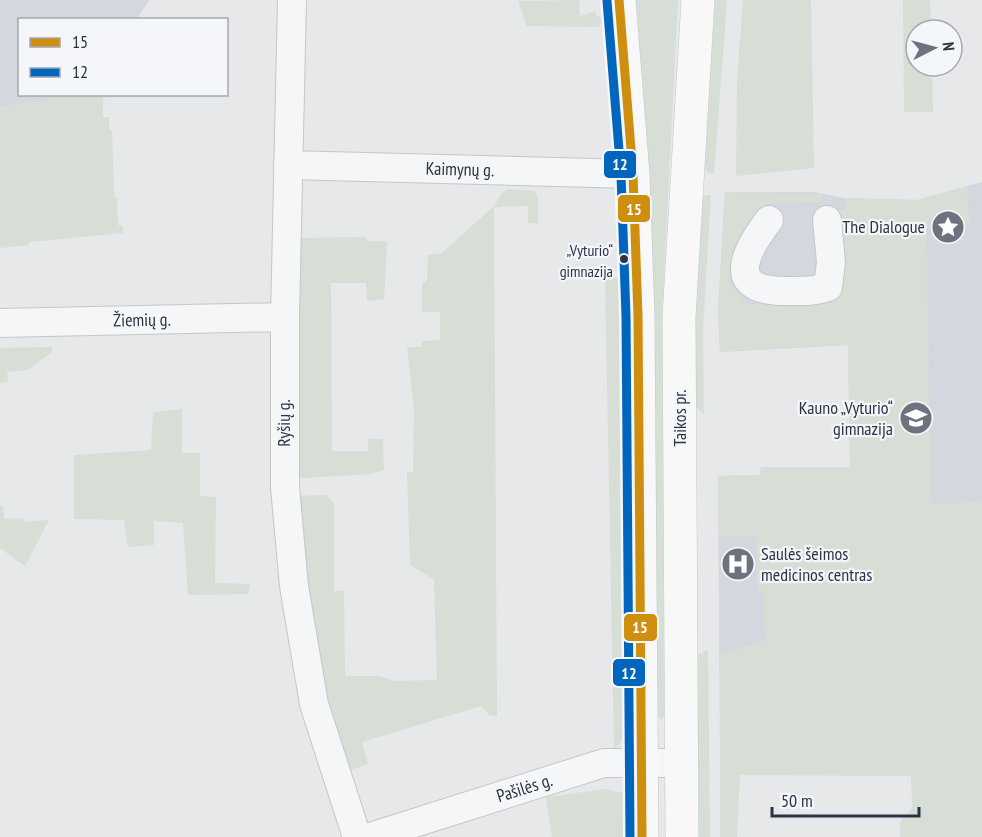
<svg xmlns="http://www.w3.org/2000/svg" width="982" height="837" viewBox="0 0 982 837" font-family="'PT Sans Narrow',sans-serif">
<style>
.built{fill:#d4d7dd}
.green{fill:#d6ded6}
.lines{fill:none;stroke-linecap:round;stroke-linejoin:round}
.minor-casing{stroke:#c4c6c8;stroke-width:30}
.major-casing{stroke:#c2c5c8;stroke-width:34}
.minor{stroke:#f5f6f7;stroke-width:28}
.major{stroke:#f8f8f8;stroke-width:33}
.bus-1-casing{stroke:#f4f6f9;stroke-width:14}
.bus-2-casing{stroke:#f4f6f9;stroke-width:14}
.bus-1{stroke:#ce8f0e;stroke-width:9}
.bus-2{stroke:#0065bd;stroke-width:9}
.bus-dot{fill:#2b3445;stroke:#f4f6f9;stroke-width:2}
.labels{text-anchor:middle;stroke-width:4.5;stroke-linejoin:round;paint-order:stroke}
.bus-label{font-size:16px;fill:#2b3445;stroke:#f4f6f9;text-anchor:end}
.street-label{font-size:18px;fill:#2b3445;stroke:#f4f6f9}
.poi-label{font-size:18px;fill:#2b3445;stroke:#f4f6f9;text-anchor:end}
.line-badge{stroke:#f4f6f9;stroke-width:2}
.badge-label{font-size:16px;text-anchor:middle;font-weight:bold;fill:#fff}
</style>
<rect width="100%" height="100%" fill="#e6e8ea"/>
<!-- built -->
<path class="built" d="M0,0H149L137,19L20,20V94L54,95L46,101L0,107Z
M982,182V733L720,758L718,476L760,475L761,467H850L848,345L720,352L718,311L725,192H813L845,198L917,200Z"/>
<!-- green -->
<path class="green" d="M579,0L580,16L596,11V15L606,20L598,27L527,26L518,1Z
M636,0H678L662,315L664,716L661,720L658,716L654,314L648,157Z
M715,0H727L714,174L707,172L705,165Z
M743,0H811L814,168L736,176L737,80Z
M903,0H930L931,30H916V66H932L933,112H904Z
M54,95H111V97L103,98V117H109V130L112,131L114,197H117L118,225L123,226V233L29,242V245L0,248V107L46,101Z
M967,186L970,227L927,228L930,492L931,504L982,502V837H900V822L912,808L911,776L740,775L737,837H720V654L765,641L764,591H757L756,536H719L718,476L760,475L761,467H850L848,345L720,352L718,311L725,192L822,194V202L767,204L757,209L728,281L747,304L825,302L835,210H845V198L917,200Z
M508,189L534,191L538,197V224L528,223V206L494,207L497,716L489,715L481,706L362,742L368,764L345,772C319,679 305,591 295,496L326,495L334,504V591H344L345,676H379L394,681L437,680L434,580L410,565L407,473L413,472L414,411L407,347H421L422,341L440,340V312H422V284L427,280L428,255L442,253L494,206L502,193Z
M707,195H711L703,329L704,414L696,407L694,314L701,198Z
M364,237L368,241H387L384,299L367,301L366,283H331L332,451H368V439H383L384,470L372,474L303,478L297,476L296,238Z
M605,277L621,278L625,726L622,740L614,750Z
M52,347V352L27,370L7,372L8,382L0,383V348Z
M182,409V453H200V496L216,497L215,583L250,584L248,594L188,595L183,523L154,521V545L128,547L124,520L74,519V455L151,450L153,412Z
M0,506H3L4,519L23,518V522L49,520L25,566L0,548Z
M708,650L710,837H699L697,655Z
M605,789L624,793V837H552L546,797Z"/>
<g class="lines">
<defs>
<g id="minor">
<path d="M292,0L285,317V487L294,586L314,704L357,837"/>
<path id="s1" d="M288,165L633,174"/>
<path d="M769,220C744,253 724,291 786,291C800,291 814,292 828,287L831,262L827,220"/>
<path id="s2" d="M0,323L285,317"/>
<path id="s3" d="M370,837L604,763H681"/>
</g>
<path id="major" d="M619,0L633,174L638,316L642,837
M682,837L679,317L698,0"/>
</defs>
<!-- minor casing -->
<use href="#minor" class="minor-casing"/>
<!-- major casing -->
<use href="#major" class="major-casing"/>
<!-- minor -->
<use href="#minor" class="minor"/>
<!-- major -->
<use href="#major" class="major"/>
<defs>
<path id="bus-1" d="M619,0L633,174L638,316L642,837"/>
<path id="bus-2" d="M607,1L621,175L626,316L630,837"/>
</defs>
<!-- bus-1 casing -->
<use href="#bus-1" class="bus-1-casing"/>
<!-- bus-2 casing -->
<use href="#bus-2" class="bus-2-casing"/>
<!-- bus-1 -->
<use href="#bus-1" class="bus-1"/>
<!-- bus-2 -->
<use href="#bus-2" class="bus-2"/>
</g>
<!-- icons -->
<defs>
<symbol id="sight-disc" viewBox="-11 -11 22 22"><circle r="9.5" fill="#6c737f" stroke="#f4f6f9"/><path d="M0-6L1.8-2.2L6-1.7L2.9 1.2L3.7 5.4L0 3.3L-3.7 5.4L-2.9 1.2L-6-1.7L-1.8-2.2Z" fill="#fff"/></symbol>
<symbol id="school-disc" viewBox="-11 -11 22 22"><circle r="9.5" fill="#6c737f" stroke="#f4f6f9"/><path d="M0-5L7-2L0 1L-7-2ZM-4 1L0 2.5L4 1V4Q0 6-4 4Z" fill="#fff"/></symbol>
<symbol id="hospital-disc" viewBox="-11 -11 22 22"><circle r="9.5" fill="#6c737f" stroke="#f4f6f9"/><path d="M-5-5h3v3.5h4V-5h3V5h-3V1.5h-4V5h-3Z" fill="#fff"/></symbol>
</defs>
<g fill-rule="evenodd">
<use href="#sight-disc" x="929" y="208" width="38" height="38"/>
<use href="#school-disc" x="897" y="399" width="38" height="38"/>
<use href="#hospital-disc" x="719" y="545" width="38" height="38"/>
</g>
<!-- markers -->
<circle class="bus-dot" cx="624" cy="259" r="5"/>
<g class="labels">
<!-- bus labels -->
<g class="bus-label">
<text x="613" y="256">„Vyturio“<tspan x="613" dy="21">gimnazija</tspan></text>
</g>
<!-- street labels -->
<g class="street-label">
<text dy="6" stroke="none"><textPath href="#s1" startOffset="172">Kaimynų g.</textPath></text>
<text dy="6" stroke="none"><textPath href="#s2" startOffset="142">Žiemių g.</textPath></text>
<text transform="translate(680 418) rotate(-90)" y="6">Taikos pr.</text>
<text transform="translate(284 423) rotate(-90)" y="6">Ryšių g.</text>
<text dy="6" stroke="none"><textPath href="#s3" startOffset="162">Pašilės g.</textPath></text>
</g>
<!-- poi labels -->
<g class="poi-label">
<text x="925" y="233">The Dialogue</text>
<text x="893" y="414">Kauno „Vyturio“<tspan x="893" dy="21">gimnazija</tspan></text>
<text x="761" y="560" text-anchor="start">Saulės šeimos<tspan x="761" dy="21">medicinos centras</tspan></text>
</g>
</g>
<g class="line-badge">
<rect x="603" y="150" width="34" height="29" rx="6" fill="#0065bd"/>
<rect x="617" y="194" width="34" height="29" rx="6" fill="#ce8f0e"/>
<rect x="623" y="613" width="35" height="29" rx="6" fill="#ce8f0e"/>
<rect x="612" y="658" width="34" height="29" rx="6" fill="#0065bd"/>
</g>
<g class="badge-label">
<text x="620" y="170">12</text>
<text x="634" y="215">15</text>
<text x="640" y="633">15</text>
<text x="629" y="679">12</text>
</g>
<!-- legend -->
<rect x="18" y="18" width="210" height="78" fill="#f4f6f9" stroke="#a4a8b1" stroke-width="1.5"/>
<rect x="30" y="38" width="30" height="9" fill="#ce8f0e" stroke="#a4a8b1" stroke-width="1.5"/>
<text x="72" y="48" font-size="18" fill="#2b3445">15</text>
<rect x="30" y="68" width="30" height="9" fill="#0065bd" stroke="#a4a8b1" stroke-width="1.5"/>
<text x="72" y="78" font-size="18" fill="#2b3445">12</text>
<!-- north arrow -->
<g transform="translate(934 48) rotate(84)"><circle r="28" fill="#f4f6f9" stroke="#a4a8b1" stroke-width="1.5"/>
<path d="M0-4.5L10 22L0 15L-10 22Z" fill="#6c737f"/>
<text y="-9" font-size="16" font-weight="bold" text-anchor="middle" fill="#2b3445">N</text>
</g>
<!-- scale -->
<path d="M772 807v9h147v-9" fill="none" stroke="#2b3445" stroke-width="3"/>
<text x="781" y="807" font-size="18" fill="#2b3445" stroke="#f4f6f9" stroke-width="4.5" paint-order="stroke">50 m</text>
</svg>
